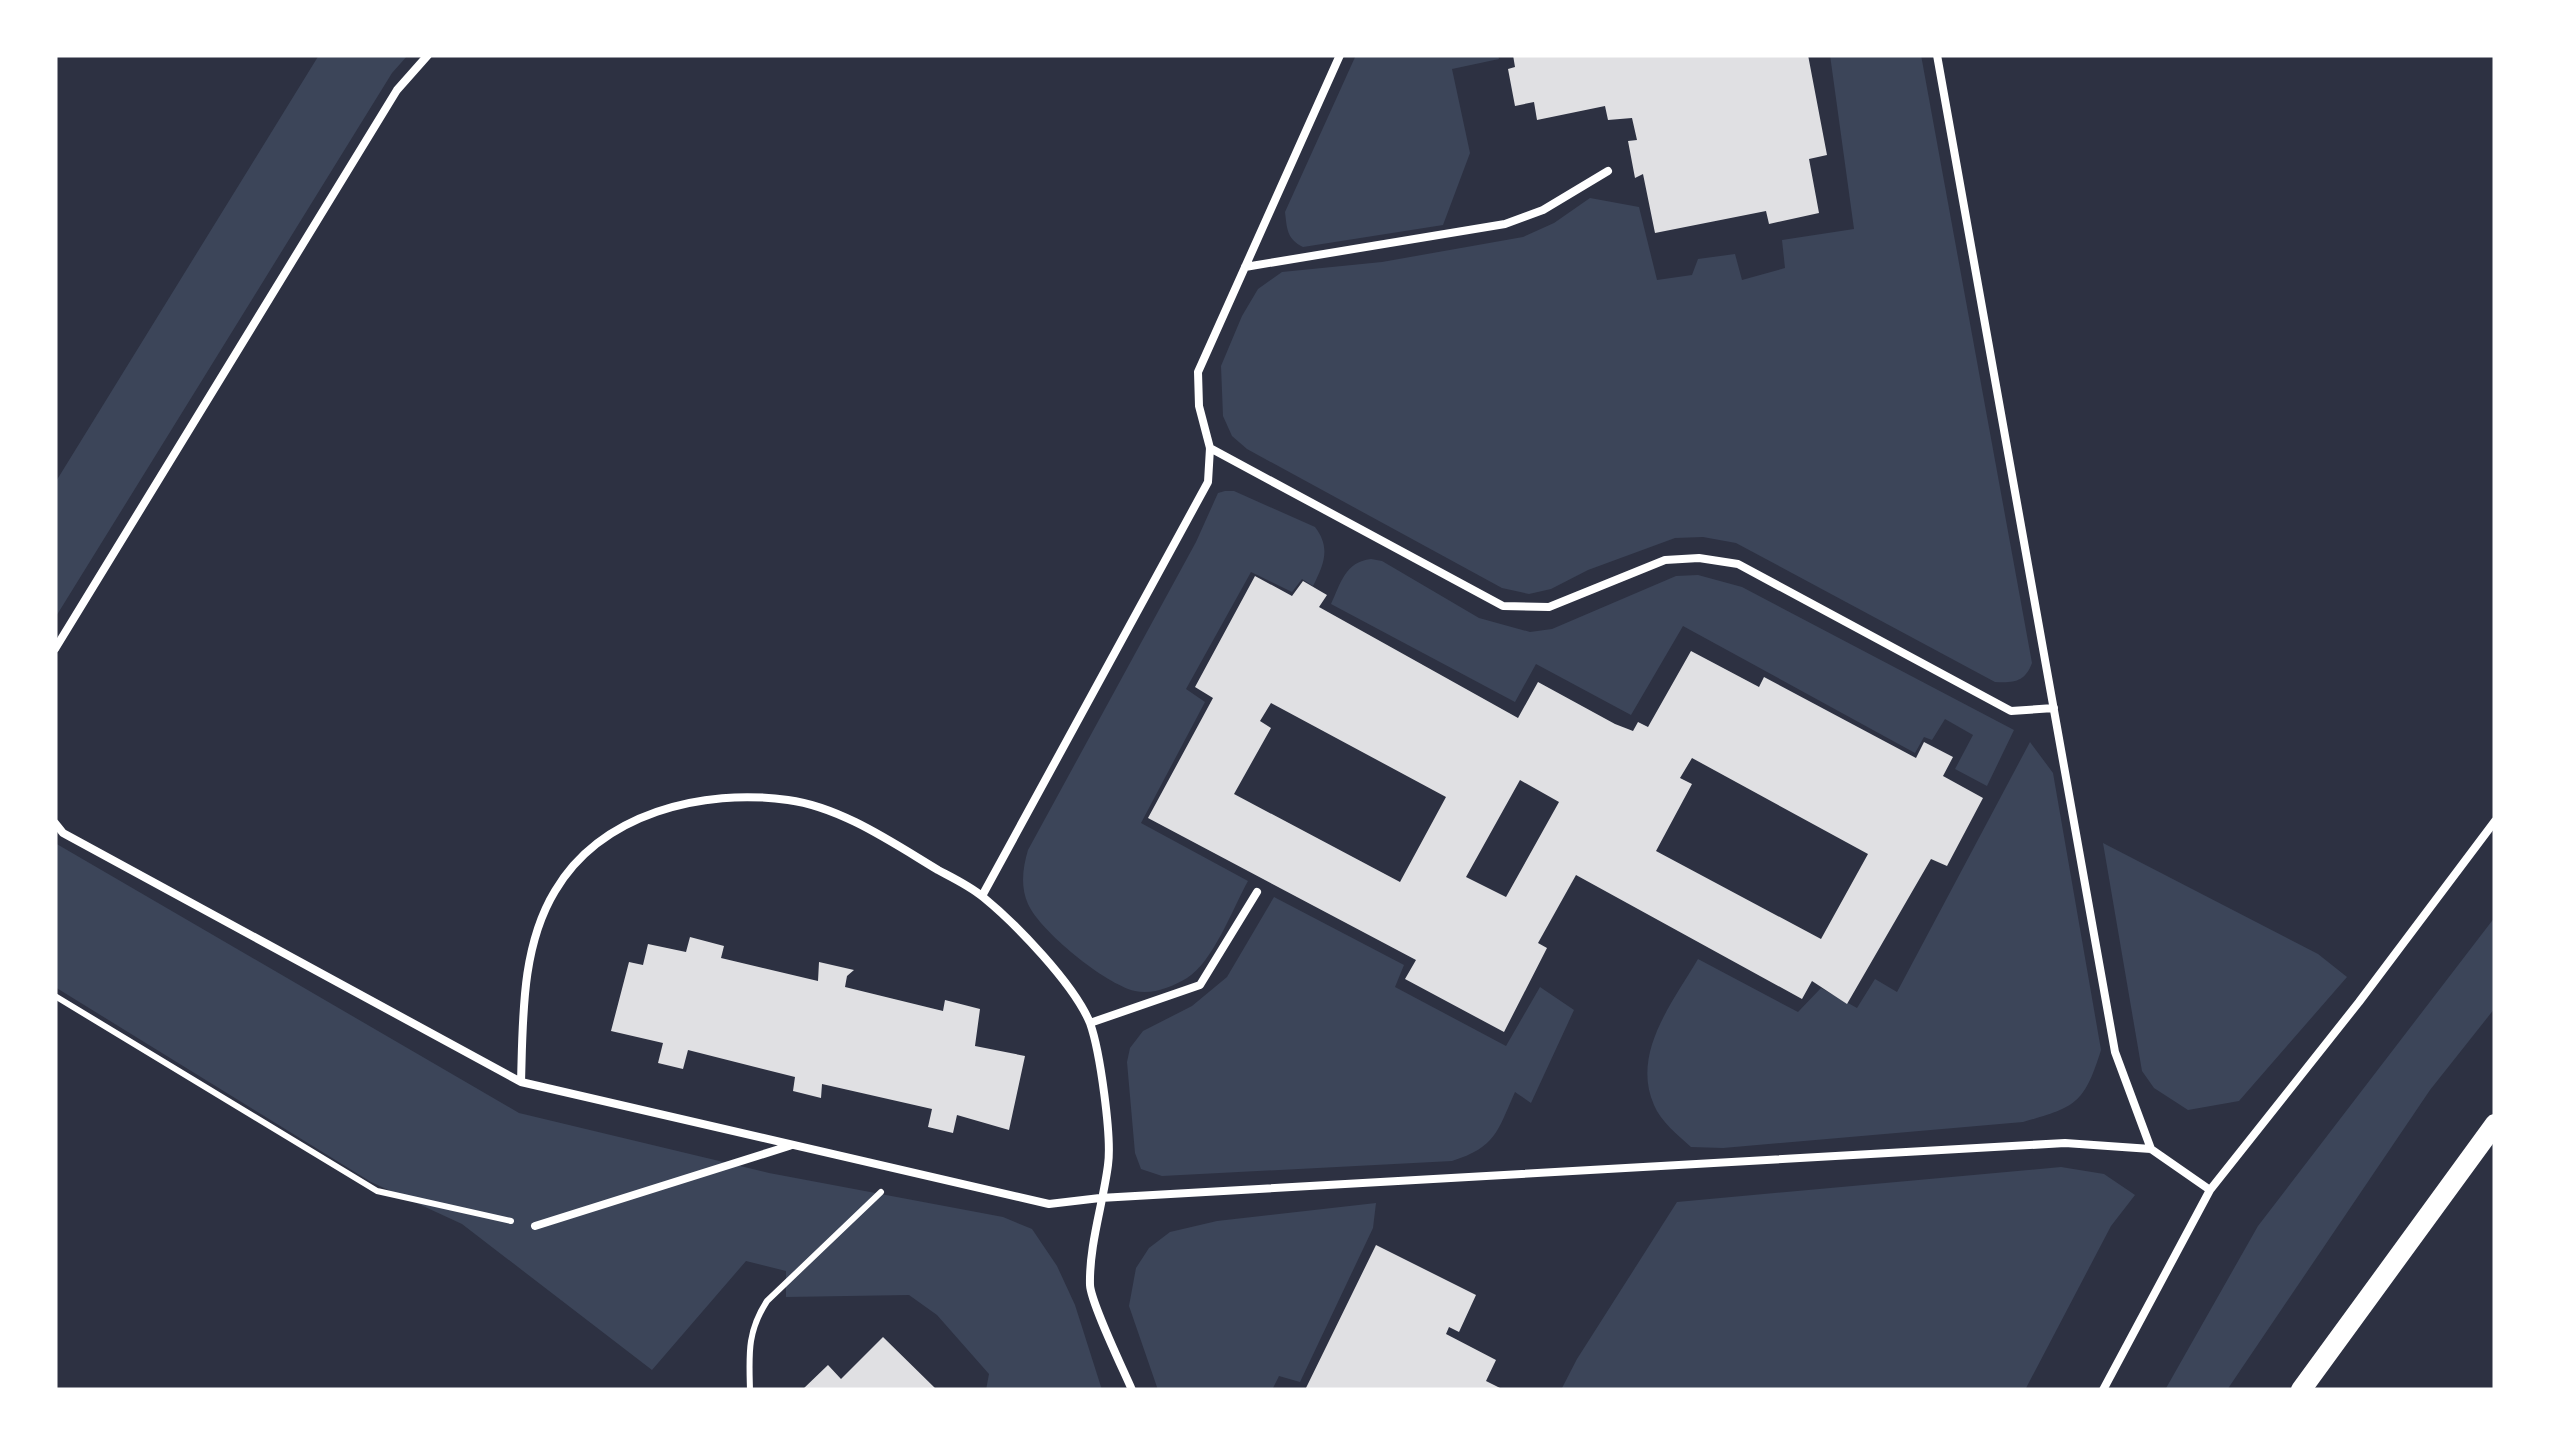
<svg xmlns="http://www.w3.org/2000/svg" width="2550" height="1445" viewBox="0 0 2550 1445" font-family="Rubik,sans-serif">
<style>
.green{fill:#3c4559}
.building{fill:#e0e0e3;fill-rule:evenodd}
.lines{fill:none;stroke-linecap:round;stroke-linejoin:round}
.path{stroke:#fff;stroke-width:6}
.service{stroke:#fff;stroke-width:8}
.secondary{stroke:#fff;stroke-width:20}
</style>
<rect width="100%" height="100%" fill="#2d3142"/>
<!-- green -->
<path class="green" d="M319,55H408L392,73L55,618V483Z
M1356,55H1498L1499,59L1452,69L1470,153L1443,225L1303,247C1287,239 1287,229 1285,212Z
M1830,55H1921L2032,663C2025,682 2014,683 1995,682L1736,543L1703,537L1675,538L1588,570L1551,589L1529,594L1502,588L1247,449L1232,436L1223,416L1221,366L1242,316L1258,289L1282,272L1382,262L1523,237L1554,223L1590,198L1639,207L1657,280L1692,275L1698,259L1735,254L1742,280L1785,268L1782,240L1854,229Z
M1225,491H1234L1315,527C1331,548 1324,564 1313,586L1302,579L1292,592L1251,572L1186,689L1205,702L1141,823L1248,881C1233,908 1213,962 1187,978C1172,987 1152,995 1135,991C1105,984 1040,931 1028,904C1020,886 1023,867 1028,850L1196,542L1218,493Z
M1371,559L1382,561L1479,618L1530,632L1552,629L1676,576L1698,575L1742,587L2014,730L1987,786L1955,769L1973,735L1945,719L1932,740L1924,737L1915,753L1683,626L1631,715L1536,664L1515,702L1331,604C1341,583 1345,562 1371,559Z
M2030,742L2053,773L2101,1050C2084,1104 2076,1107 2023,1122L1723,1148L1691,1147C1678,1135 1661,1122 1654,1105C1631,1053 1673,1002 1698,959L1798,1012L1821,988L1857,1008L1875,979L1897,992Z
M55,843L519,1113L769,1173L1003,1217L1032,1229L1057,1266L1075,1305L1102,1390H986L989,1374L937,1315L909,1295L786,1297V1271L746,1261L652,1370L462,1224L371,1182L55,987Z
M2103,843L2318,954L2347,977L2239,1101L2188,1110L2154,1088L2142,1071Z
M1274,897L1404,965L1395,987L1506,1046L1540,987L1574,1010L1531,1103L1515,1092C1497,1132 1496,1147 1452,1161L1162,1176L1141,1169L1135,1153L1127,1062L1130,1048L1143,1031L1192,1006L1227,977Z
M2495,917V1008L2430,1090L2227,1390H2165L2258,1226Z
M2061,1167L2104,1174L2135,1195L2111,1226L2025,1390H1561L1577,1359L1677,1202Z
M1376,1203L1373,1228L1300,1382L1279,1376L1272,1390H1158L1129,1306L1136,1268L1149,1248L1170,1232L1217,1221Z"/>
<!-- building -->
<path class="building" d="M1513,55H1808L1827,155L1809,159L1819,213L1769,224L1766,211L1655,233L1643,174L1635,178L1628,141L1637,140L1632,118L1608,120L1605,106L1537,120L1534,102L1515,106L1508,69L1515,67Z
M1255,576L1292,596L1303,581L1327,595L1319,607L1518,718L1538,682L1615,724L1633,731L1638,722L1648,727L1691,651L1759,687L1764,677L1916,758L1924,742L1953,757L1943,776L1983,798L1947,866L1931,859L1847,1004L1812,981L1802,999L1576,875L1538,943L1547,948L1504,1032L1405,979L1416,960L1148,818L1213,698L1195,687ZM1271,703L1446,797L1400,882L1234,794L1271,728L1260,721ZM1692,758L1868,854L1821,939L1656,851L1692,784L1680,778ZM1520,780L1559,802L1506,897L1466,877Z
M690,937L724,946L721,958L818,981L819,962L854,970L847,976L845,987L943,1011L945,1000L980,1009L975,1046L1025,1056L1009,1130L957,1115L953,1133L928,1127L932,1109L822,1084L821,1098L793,1091L795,1077L688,1050L683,1069L658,1063L663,1043L611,1031L629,962L643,965L648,944L686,952Z
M1376,1245L1476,1295L1459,1332L1449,1327L1446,1334L1496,1360L1486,1381L1504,1390H1305Z
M883,1337L937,1390H802L828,1365L841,1379Z"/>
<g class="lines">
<!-- path -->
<path class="path" d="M55,996L377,1191L511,1221
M750,1390C749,1354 747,1332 767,1301L881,1192"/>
<!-- service -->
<path class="service" d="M1937,55L2115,1052L2151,1149
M1245,267L1505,224L1543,210L1608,171
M1210,448L1503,606L1549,607L1665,560L1699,558L1738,564L2011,711L2054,708
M55,649L397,90L428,55
M55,823L63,833L521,1082L1049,1204L1100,1198L2065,1143L2151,1149L2210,1190
M982,896L1208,482L1210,448L1199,406L1198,372L1340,55
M1090,1023L1200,985L1257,892
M521,1082C523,1019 521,947 555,891C601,813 703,788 788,800C841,807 893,843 938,870C953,878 970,886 983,897C1016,924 1074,984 1090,1023C1100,1051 1112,1137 1108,1165C1103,1204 1089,1245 1090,1285C1091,1303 1123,1369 1132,1390
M535,1226L789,1146
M2103,1390L2210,1190L2359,1002L2495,821"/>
<!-- secondary -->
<path class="secondary" d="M2301,1390L2495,1124"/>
</g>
<!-- border -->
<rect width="2550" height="1445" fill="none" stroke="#ffffff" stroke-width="115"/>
</svg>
